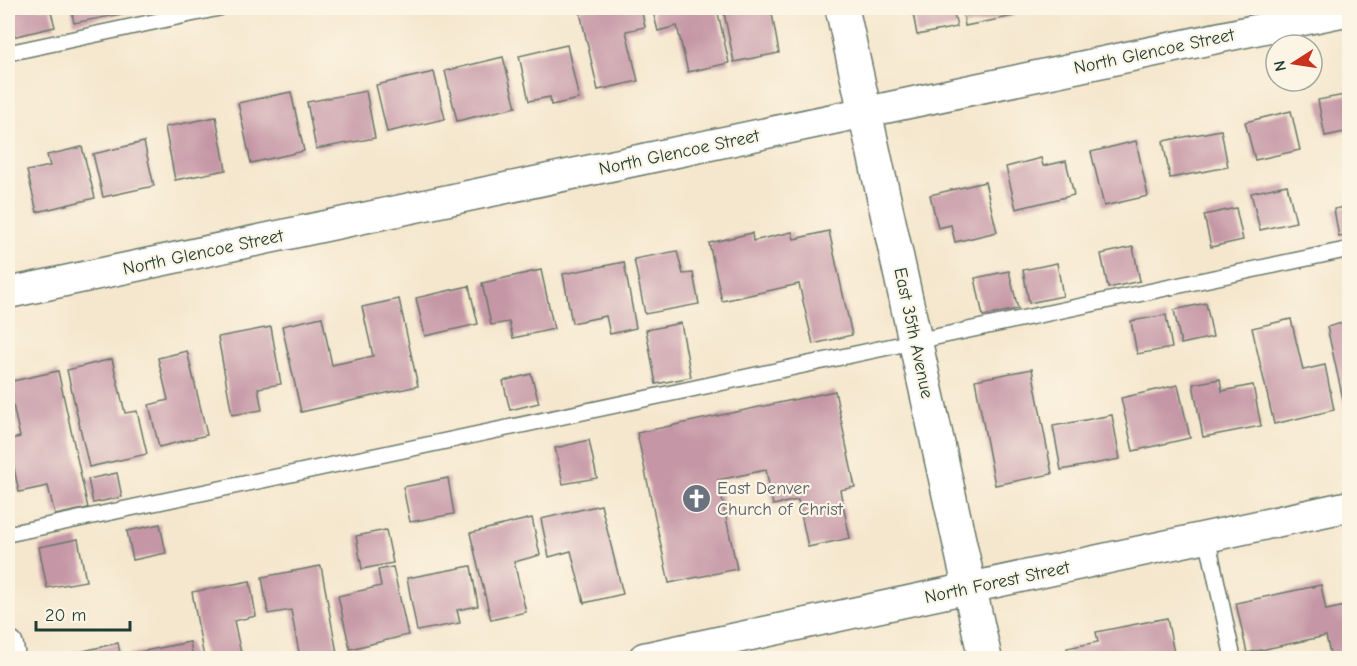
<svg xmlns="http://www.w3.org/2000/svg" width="1357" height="666" viewBox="0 0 1357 666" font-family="'Comic Neue',sans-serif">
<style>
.building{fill:#c596a6}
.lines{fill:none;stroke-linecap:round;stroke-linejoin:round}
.lane-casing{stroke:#6a786a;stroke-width:18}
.street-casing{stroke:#6a786a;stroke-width:33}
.secondary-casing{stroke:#6a786a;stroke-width:36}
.lane{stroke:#fff;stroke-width:15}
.street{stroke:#fff;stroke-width:30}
.secondary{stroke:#fff;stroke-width:33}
.labels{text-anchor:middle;stroke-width:4.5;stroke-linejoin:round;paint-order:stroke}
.street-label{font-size:18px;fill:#1f3d34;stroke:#fcf5e5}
.worship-label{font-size:18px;fill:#5b616d;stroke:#fcf5e5;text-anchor:start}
</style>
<rect width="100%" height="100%" fill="#fcf5e5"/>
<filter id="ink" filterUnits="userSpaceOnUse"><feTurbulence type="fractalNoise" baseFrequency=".0167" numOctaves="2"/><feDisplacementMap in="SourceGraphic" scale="12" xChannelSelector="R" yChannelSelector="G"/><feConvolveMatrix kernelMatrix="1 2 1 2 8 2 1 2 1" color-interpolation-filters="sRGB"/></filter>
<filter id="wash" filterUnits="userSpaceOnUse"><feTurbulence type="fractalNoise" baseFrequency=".008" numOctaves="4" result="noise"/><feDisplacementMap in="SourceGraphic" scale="24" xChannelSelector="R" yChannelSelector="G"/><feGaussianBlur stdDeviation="1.35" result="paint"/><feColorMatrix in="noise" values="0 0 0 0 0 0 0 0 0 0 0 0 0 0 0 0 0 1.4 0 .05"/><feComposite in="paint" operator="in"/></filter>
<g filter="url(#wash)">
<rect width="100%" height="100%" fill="#f5e7ce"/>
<g id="blocks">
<!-- building -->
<path class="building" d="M8,8H50L55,27L8,38Z
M71,8H126L127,13L74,23Z
M579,8H641L645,27L626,31L638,81L598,90Z
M652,8H717L729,63L688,72L677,26L658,31Z
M723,8H771L779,53L734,62Z
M912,8H953L957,27L917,35Z
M962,8H1012L1014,16L965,26Z
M567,45L579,99L551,105L550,97L529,101L519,56Z
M503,57L516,107L457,121L445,71Z
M434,72L445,119L387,132L376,85Z
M366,91L375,138L316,149L307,102Z
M291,92L304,151L251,163L238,103Z
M1350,94V131L1325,136L1318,100Z
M1291,111L1300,150L1255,160L1245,122Z
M216,117L226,170L175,180L165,127Z
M1221,130L1228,167L1170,178L1163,141Z
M1136,141L1148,196L1104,206L1091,152Z
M144,142L154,186L103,197L93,154Z
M82,147L95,198L37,212L27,171L50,166L47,155Z
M1041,158L1043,166L1066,161L1074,195L1016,209L1006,167Z
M985,182L997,232L955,242L951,225L938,228L930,195Z
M1287,185L1296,222L1260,230L1251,193Z
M1350,206V235L1339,237L1334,209Z
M1236,208L1243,240L1211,247L1204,215Z
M829,231L852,335L813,344L799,284L722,301L709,243L752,233L753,241L792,232L794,239Z
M1133,247L1140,281L1108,288L1101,254Z
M677,251L683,274L693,273L699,304L645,314L634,259Z
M624,262L636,328L610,334L606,316L572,323L563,274Z
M1057,263L1063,296L1029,303L1023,270Z
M541,270L554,329L513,338L509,322L491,325L482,283Z
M1009,271L1018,309L983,316L975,278Z
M469,286L478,324L425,336L416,298Z
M399,299L418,386L301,412L282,326L322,317L332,365L373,356L362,307Z
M1206,303L1213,337L1181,344L1174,310Z
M1166,315L1172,348L1137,354L1131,321Z
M1291,319L1303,370L1325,365L1334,410L1274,424L1252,328Z
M1350,321V407L1345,408L1327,327Z
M681,323L691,377L656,384L646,330Z
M271,327L281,384L258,388L262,410L232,415L218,337Z
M187,351L207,435L159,447L149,405L168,400L158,358Z
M112,359L125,413L137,411L147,454L89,467L67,370Z
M1032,369L1052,474L995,485L975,380Z
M58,371L88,508L55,515L48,486L19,492L8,440L20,437L8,382Z
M531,374L539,403L510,410L503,381Z
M1220,379L1222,391L1253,385L1261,426L1203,437L1193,384Z
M1178,385L1190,438L1133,451L1121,398Z
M835,391L855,487L840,490L850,538L808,547L798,500L773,505L766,470L718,480L737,569L669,583L637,433Z
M1112,415L1120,459L1061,470L1053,426Z
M589,440L597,478L563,484L555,448Z
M117,473L122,497L93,503L88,479Z
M448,478L454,514L410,522L403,487Z
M601,505L623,594L584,603L571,551L549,557L541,519Z
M532,518L540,555L514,562L526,612L491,620L470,533Z
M160,524L166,553L133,560L127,531Z
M386,530L393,563L362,569L356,536Z
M78,539L86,581L47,588L39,547Z
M321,566L337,653L310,658H300L291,610L268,614L262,577Z
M471,566L478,606L457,610L460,623L417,631L407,578Z
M393,567L408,635L350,649L338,596L381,586L378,570Z
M250,581L256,616L234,621L242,658H204L192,592Z
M1321,585L1326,610L1350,605V658H1331L1326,636L1247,653L1236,603Z
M1167,618L1175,658H1069L1067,648L1098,642L1096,632Z
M190,642L193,658H130L129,654Z
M118,643L121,658H53Z"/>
</g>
</g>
<g filter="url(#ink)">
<use href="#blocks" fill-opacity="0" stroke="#6a786a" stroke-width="1.5"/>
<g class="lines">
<defs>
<path id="lane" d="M8,53L219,8
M8,534L1350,249
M1207,537L1233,658"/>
<path id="street" d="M8,293L1350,10
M8,646L10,658
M644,658L1350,506"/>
<path id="secondary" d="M842,8L985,658"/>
</defs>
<!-- lane casing -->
<use href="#lane" class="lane-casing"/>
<!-- street casing -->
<use href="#street" class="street-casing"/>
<!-- secondary casing -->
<use href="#secondary" class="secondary-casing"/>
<!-- lane -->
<use href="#lane" class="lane"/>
<!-- street -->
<use href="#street" class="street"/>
<!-- secondary -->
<use href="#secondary" class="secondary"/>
</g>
</g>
<!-- icons -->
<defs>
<symbol id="church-disc" viewBox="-11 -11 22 22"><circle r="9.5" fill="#6b7280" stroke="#fcf5e5"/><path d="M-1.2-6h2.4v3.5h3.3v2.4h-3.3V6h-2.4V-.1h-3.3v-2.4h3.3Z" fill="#fff"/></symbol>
</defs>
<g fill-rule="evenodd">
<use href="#church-disc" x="680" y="482" width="33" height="33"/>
</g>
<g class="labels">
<!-- street labels -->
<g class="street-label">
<text transform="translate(1154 51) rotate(-12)" y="6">North Glencoe Street</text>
<text transform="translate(679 152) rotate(-12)" y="6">North Glencoe Street</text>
<text transform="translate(203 252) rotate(-12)" y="6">North Glencoe Street</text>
<text transform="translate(914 333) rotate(78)" y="6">East 35th Avenue</text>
<text transform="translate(997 582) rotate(-12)" y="6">North Forest Street</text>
</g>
<!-- worship labels -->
<g class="worship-label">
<text x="717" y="494">East Denver<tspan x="717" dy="21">Church of Christ</tspan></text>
</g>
</g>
<!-- margin -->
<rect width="1357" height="666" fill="none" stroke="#fcf5e5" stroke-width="30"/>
<!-- north arrow -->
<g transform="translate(1294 63) rotate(258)"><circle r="28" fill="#fcf5e5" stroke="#a4ab9e" stroke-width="1.5"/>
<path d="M0-4.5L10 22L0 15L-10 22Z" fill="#c8321e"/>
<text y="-9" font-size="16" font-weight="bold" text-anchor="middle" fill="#1f3d34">N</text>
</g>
<!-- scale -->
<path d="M36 621v9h94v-9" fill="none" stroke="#1f3d34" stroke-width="3"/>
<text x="45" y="621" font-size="18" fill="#1f3d34" stroke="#fcf5e5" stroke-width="4.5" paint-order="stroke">20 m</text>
</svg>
